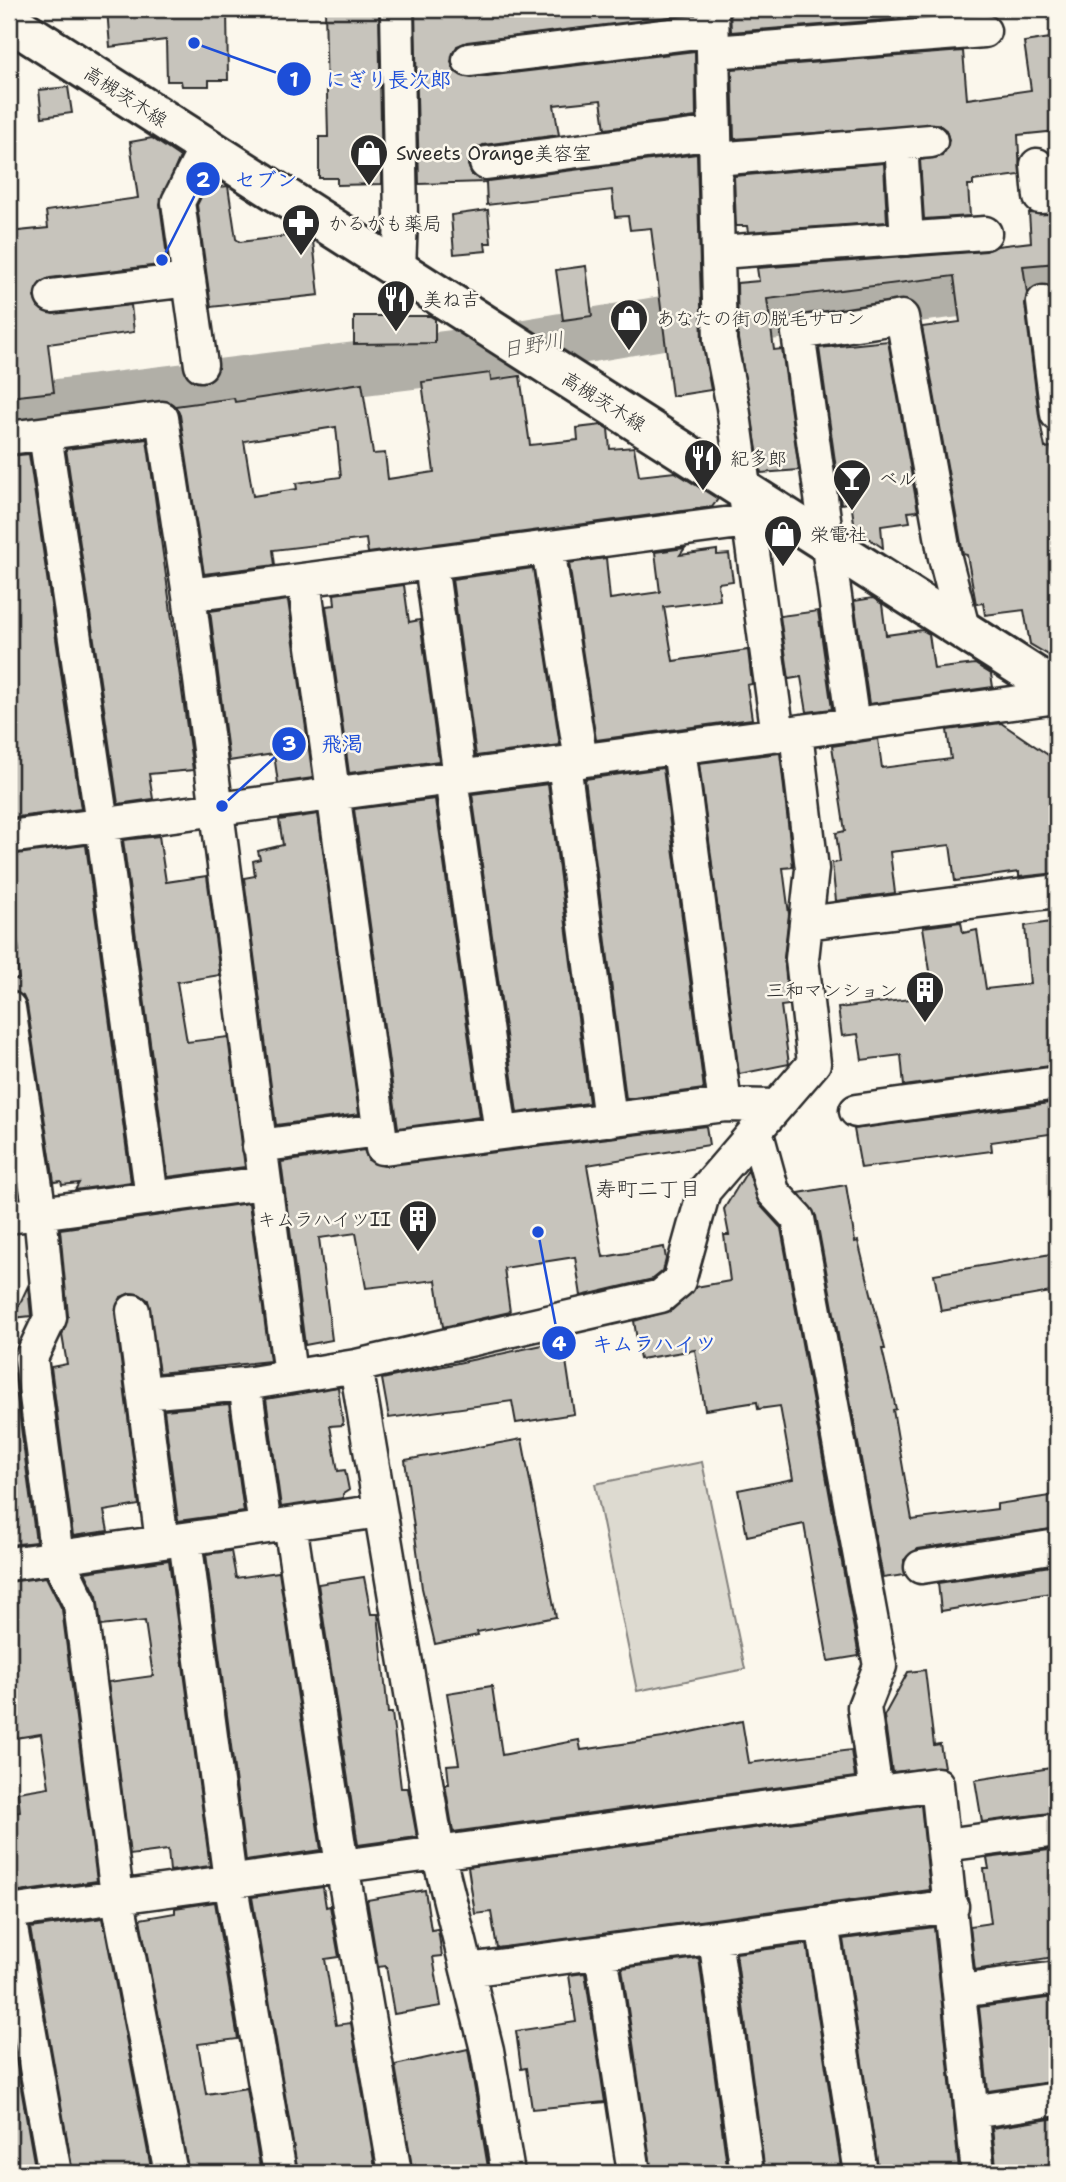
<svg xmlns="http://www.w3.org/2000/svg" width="1066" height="2182" viewBox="0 0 1066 2182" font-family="'Shantell Sans','Klee One',sans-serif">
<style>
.green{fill:#dddad0;stroke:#84827e;stroke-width:2}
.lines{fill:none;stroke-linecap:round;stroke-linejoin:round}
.river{stroke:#b1afa7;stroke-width:54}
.building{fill:#c7c4bc;stroke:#2b2b2b;stroke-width:2;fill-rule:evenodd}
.minor-casing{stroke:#2b2b2b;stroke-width:37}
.major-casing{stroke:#2b2b2b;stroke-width:44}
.minor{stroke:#fbf7ec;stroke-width:32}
.major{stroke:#fbf7ec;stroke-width:38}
.labels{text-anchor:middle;stroke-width:5;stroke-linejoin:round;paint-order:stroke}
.street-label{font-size:19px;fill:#2b2b2b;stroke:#fbf7ec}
.poi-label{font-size:19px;fill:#2b2b2b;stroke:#fbf7ec;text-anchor:start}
.water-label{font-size:21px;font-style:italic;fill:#5a5956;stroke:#fbf7ec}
.neighbourhood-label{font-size:21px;fill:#2b2b2b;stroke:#fbf7ec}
.leader{fill:none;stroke:#1d4ed8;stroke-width:2.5}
.callout-dot{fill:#1d4ed8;stroke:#fbf7ec;stroke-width:2.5}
.mark-label{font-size:21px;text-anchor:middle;font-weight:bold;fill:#fff}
.callout-label{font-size:21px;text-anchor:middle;font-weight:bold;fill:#1d4ed8;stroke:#fbf7ec;stroke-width:5;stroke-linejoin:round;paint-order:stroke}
</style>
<rect width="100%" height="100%" fill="#fbf7ec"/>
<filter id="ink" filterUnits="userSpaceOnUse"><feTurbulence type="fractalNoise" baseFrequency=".0143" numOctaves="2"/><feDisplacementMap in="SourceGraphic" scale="14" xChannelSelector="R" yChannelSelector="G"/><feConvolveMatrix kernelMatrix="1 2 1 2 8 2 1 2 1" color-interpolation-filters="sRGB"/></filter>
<g filter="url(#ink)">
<!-- green -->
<path class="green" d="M702,1462L745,1669L637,1691L595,1484Z"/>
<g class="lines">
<!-- river -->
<path class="river" d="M9,412L485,353L704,316L736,317L1057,278"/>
</g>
<!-- building -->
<path class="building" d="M107,9H227L228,80H209V86H182L181,81H167L166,40L110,47Z
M325,9H379L382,184L337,185V178H319V137H328Z
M415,9H694V14L467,42L457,46L451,62L455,72L471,78L695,51L696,117L605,129L601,100L554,105L559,135L483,145L469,155L468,165L472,175L488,181L697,154L702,341L711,390L672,396L651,228L630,230L628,216L615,217L612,190L487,205L486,182L419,184Z
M730,9H960V14L731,32Z
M1057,37V131L1018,135L1020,175L973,181V185H968L970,216L924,219L920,160L942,156L949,140L946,130L938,124L734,139L732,69L963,51L967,99L1031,90L1024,42Z
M68,87L72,113L42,117L39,90Z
M152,138L180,157L160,204L168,264L50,278L41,282L34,297L38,307L53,314L131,305L134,332L48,344L54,392L9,397V232L48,228L46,211L138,198L130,142Z
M884,163L887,222L748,232L747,226H736L734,176Z
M228,186L236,239L240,242L302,234L313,241L319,295L211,307L197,205L205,189Z
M488,210L491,243H485L486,251L454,254L451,215Z
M1029,213L1057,214V263L1023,266L1027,293L1025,304L1039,416L1045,448L1051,447L1055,474H1051L1050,485L1057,533V660L1030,644L1024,610L985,615L983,603L976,604L967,555L963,554L922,327L960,322L954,276L767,299L774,350L782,349L799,470L761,473L738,339L737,283L759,281L757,268L986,251L997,246L1031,242Z
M586,266L592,316L563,320L556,270Z
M354,316H430L435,319V343L354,344Z
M888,341L918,511L908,512L910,522L881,526L883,548L855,529L851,502L841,504L819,348Z
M490,373L491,380L520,376L530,445L578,440L577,428L602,425L608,429L610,449L634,447L639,476L675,472L718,499L712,507L368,553L366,539L273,550L275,565L204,574L180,415L175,406L234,398L235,402L362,383L373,454L385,453L388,479L434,472L422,382ZM336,427L341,477L296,483L297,489L253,496L244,441Z
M147,439L193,770L149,774L153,799L118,804L66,449Z
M29,454L81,809L9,818V456Z
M685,548L680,555L717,550V555L729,554L733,581L718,583L720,600L664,607L673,661L748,650L752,684L747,685L752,719L596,740L569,563L606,558L610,599L660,592L655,552Z
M533,568L560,745L476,756L452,579Z
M404,585L409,622L420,620L439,761L349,773L326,606L335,605L334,594Z
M873,598L882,604L886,635L922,630L929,634L934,669L975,664L991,674L993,687L869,704L854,601Z
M288,600L313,778L278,783L274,754L229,761L210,611Z
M818,611L832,709L807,712L801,677L789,679L780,616Z
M1001,723L1057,761V873L1019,877V872L955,881L950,845L890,852L895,893L836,901L832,863L840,862L836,833L845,831L832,746L878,739L882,768L951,759L947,730Z
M780,753L793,867L783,868L789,914L784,957L789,1005L781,1006L789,1064L739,1074L699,763Z
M663,768L704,1089L626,1099L585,779Z
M548,784L589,1103L517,1113L472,794Z
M435,799L480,1117L398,1128L354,809Z
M318,814L359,1114L276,1125L244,878L255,876L253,861L260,859L258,851L283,845L279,820Z
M159,836L166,882L207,876L220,975L177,982L187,1042L228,1037L245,1167L168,1177L123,840Z
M86,845L131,1182L75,1190L79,1183L62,1185L61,1181L54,1182L27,1005L23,996L9,990V979H19L16,951H19L9,881V855Z
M1057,921V1065L904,1086L901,1055L862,1060L858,1034L842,1036L838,1008L934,996L923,927L961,922L963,933L977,930L986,989L1030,984L1025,926Z
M1057,1102V1133L991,1142L992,1151L861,1168L854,1129Z
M706,1126L709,1145L587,1165L603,1257L664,1247L666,1259L663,1271L653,1279L581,1296L575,1257L504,1268L510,1312L443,1327L436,1280L366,1288L356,1233L319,1238L332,1340L305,1345L281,1162L364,1150L368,1160L384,1166Z
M9,1129L18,1187L9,1188Z
M748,1170L759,1204L781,1228L859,1656L828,1661L804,1524L747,1536L738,1490L793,1479L780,1406L758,1409L757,1402L705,1410L695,1350L640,1359L634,1321L672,1310L696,1287L730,1281L724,1235H729L724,1209Z
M846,1185L855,1242L858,1241L885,1349H882L896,1409L893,1410L912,1520L997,1509V1504L1057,1495V1528L918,1549L904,1560L905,1575L883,1578L816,1216L799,1193Z
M249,1203L270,1361L159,1373L148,1300L139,1294L130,1293L121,1297L115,1313L139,1505L104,1511L108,1531L73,1536L51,1367L67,1364L62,1335L68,1316L60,1229Z
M1057,1253V1291L941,1311L934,1274Z
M28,1286L31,1316L13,1318Z
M552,1343L554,1355L565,1354L574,1414L516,1423L512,1401L389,1418L382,1379Z
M14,1373L36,1542L9,1545V1374Z
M338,1387L343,1425L330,1426L338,1471L345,1470L349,1490L343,1494V1498L281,1507L266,1399Z
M229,1404L244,1512L178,1521L164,1410Z
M522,1439L556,1617L477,1632L478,1635L435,1644L422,1588L405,1460Z
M231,1551L236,1578L279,1572L321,1850L246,1861L206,1554Z
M169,1560L210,1866L170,1871L168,1850L130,1855L108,1682L153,1676L145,1621L101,1626L97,1596L85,1572Z
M1057,1565V1592L941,1611L938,1583Z
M46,1577L62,1609L97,1881L19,1892L11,1835H16L12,1813L20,1812L18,1792L49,1787L41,1734L9,1739V1582Z
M364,1577L371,1614H378L388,1713H392L401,1788H408L417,1837L358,1845L318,1584Z
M925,1670L934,1745L940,1744L944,1767L892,1772L884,1716L908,1672Z
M492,1686L502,1755L579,1740L581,1750L663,1738L742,1721L749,1763L851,1750L855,1777L453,1832L445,1784H449L447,1765L459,1764L447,1693Z
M1057,1767V1812L982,1822L975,1780Z
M921,1805L930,1890L497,1948L491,1912L475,1914L468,1867Z
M1057,1849V1947L1053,1948L1054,1957L975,1970L970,1926L991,1923L984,1869H989L987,1858Z
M323,1887L326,1907L330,1906L339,1957L325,1959L336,2025L351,2023L376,2173H298L252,1897Z
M425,1890L431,1930L438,1929L442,1956L433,1957L441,2006L394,2014L386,1966L378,1967L367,1900Z
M215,1902L238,2039L198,2044L206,2094L247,2088L261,2173H189L140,1919L175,1913V1908Z
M103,1918L152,2173H73L30,1928Z
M934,1927L959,2170L879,2173L843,1939Z
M807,1944L842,2173H765L736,1953Z
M699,1958L728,2173H652L622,1968Z
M585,1973L605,2102L532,2109L526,2068L521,2069L516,2031L576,2022L569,1975Z
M1055,1997L1057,2081L988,2091L979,2007Z
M9,2020L36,2173H9Z
M468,2049L489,2173H413L395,2065Z
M1057,2118V2164L1004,2172L1003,2165L996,2166L992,2128Z"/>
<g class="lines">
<defs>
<path id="minor" d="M397,9L401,218L399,270
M712,9L720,341L733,407L778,735
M713,52L984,31
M469,60L712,30
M901,144L907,239
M716,159L931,141
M486,163L715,133
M1037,165L1040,197L1057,196
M720,252L985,233
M52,296L189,280
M1043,302L1057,414
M201,365L178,202L206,147
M45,434L102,824L152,1198
M9,438L162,418L189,595L290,1375
M548,548L581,761
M431,564L460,777
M304,581L382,1148L725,1105L776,1106
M189,595L747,521
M853,725L798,333L902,317L945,558L963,628
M679,748L725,1105
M564,763L610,1120
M451,778L501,1133
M9,837L1057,697
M806,923L1057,891
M9,1008L40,1213L50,1318L31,1358L57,1557L80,1604L117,1895L171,2173
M856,1111L1057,1083
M756,1130L773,1192L798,1219L880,1666L864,1707L876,1792
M259,1146L378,1130
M9,1217L263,1183
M133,1311L162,1542
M356,1366L438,1853L487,2050L508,2173
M245,1384L265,1527
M144,1393L245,1384L356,1366L661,1296L679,1281L704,1191L814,1063L802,959L812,869L796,733
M290,1524L342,1865L395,2173
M185,1539L230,1880L280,2173
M9,1564L380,1511
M921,1567L1057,1546
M945,1845L1057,1830
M9,1912L937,1784L978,2173
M9,1917L55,2173
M822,1923L861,2173
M715,1938L747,2173
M601,1953L634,2173
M467,1970L952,1906
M960,1991L1057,1978
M972,2112L1057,2099"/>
<path id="major" d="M9,21L1057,690"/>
</defs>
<!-- minor casing -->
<use href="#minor" class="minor-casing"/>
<!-- major casing -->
<use href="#major" class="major-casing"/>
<!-- minor -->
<use href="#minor" class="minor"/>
<!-- major -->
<use href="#major" class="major"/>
</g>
</g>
<!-- icons -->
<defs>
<symbol id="shop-pin" viewBox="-11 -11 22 30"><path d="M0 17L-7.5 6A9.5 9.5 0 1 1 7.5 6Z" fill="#2b2b2b" stroke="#fbf7ec"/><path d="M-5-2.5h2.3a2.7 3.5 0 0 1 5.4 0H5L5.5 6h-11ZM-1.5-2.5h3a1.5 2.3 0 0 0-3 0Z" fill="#fff"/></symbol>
<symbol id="pharmacy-pin" viewBox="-11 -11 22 30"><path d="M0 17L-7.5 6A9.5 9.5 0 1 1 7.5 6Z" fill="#2b2b2b" stroke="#fbf7ec"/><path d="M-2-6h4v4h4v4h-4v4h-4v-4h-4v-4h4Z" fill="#fff"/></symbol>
<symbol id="restaurant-pin" viewBox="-11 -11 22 30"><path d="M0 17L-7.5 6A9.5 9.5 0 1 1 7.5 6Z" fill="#2b2b2b" stroke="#fbf7ec"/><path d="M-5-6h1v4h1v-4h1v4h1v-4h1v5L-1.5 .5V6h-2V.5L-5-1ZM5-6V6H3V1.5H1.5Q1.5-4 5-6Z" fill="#fff"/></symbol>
<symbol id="bar-pin" viewBox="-11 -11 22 30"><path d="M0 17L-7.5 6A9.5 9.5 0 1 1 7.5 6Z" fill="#2b2b2b" stroke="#fbf7ec"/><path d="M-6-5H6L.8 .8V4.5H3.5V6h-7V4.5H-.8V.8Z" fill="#fff"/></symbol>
<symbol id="building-pin" viewBox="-11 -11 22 30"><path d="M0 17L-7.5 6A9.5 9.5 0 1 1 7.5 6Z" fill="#2b2b2b" stroke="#fbf7ec"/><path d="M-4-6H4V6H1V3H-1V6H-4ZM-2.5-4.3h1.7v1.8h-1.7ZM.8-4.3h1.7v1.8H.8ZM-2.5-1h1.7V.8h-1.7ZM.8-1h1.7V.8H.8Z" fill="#fff"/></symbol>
</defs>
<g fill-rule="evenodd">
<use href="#shop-pin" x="347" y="131" width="44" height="60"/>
<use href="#pharmacy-pin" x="279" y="201" width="44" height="60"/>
<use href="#restaurant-pin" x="374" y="277" width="44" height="60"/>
<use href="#shop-pin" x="607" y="296" width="44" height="60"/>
<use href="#restaurant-pin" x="681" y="436" width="44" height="60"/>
<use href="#bar-pin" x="830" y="456" width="44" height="60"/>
<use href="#shop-pin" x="761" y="512" width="44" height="60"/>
<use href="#building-pin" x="903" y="968" width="44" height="60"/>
<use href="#building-pin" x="396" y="1197" width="44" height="60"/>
</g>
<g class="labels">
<!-- street labels -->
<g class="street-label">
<text transform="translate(126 96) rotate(33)" y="7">高槻茨木線</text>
<text transform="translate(604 401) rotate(32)" y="7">高槻茨木線</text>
</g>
<!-- poi labels -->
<g class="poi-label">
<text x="396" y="160">Sweets Orange美容室</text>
<text x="328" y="230">かるがも薬局</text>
<text x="423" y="306">美ね吉</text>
<text x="656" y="325">あなたの街の脱毛サロン</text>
<text x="730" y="465">紀多郎</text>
<text x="879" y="485">ベル</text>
<text x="810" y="541">栄電社</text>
<text x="898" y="997" text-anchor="end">三和マンション</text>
<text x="391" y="1226" text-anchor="end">キムラハイツII</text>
</g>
<!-- water labels -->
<g class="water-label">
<text transform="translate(533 345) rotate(-10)" y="7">日野川</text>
</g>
<!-- neighbourhood labels -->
<g class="neighbourhood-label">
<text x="648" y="1196">寿町二丁目</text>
</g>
</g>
<!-- callouts -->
<path class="leader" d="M194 43L294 79M162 260L203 179M222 806L289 744M538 1232L559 1343"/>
<g class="callout-dot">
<circle cx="194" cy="43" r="7"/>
<circle cx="162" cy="260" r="7"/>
<circle cx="222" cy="806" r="7"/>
<circle cx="538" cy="1232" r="7"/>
<circle cx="294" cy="79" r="18"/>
<circle cx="203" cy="179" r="18"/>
<circle cx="289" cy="744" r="18"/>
<circle cx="559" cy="1343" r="18"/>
</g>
<g class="mark-label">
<text x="294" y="87">1</text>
<text x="203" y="187">2</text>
<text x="289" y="751">3</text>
<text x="559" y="1351">4</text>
</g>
<g class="callout-label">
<text x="388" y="87">にぎり長次郎</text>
<text x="266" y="187">セブン</text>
<text x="342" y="751">飛渇</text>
<text x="654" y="1351">キムラハイツ</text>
</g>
<!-- margin -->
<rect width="1066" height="2182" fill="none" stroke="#fbf7ec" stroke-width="35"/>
<rect x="18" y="18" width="1031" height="2147" fill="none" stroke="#2b2b2b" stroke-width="2.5" filter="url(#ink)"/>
</svg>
